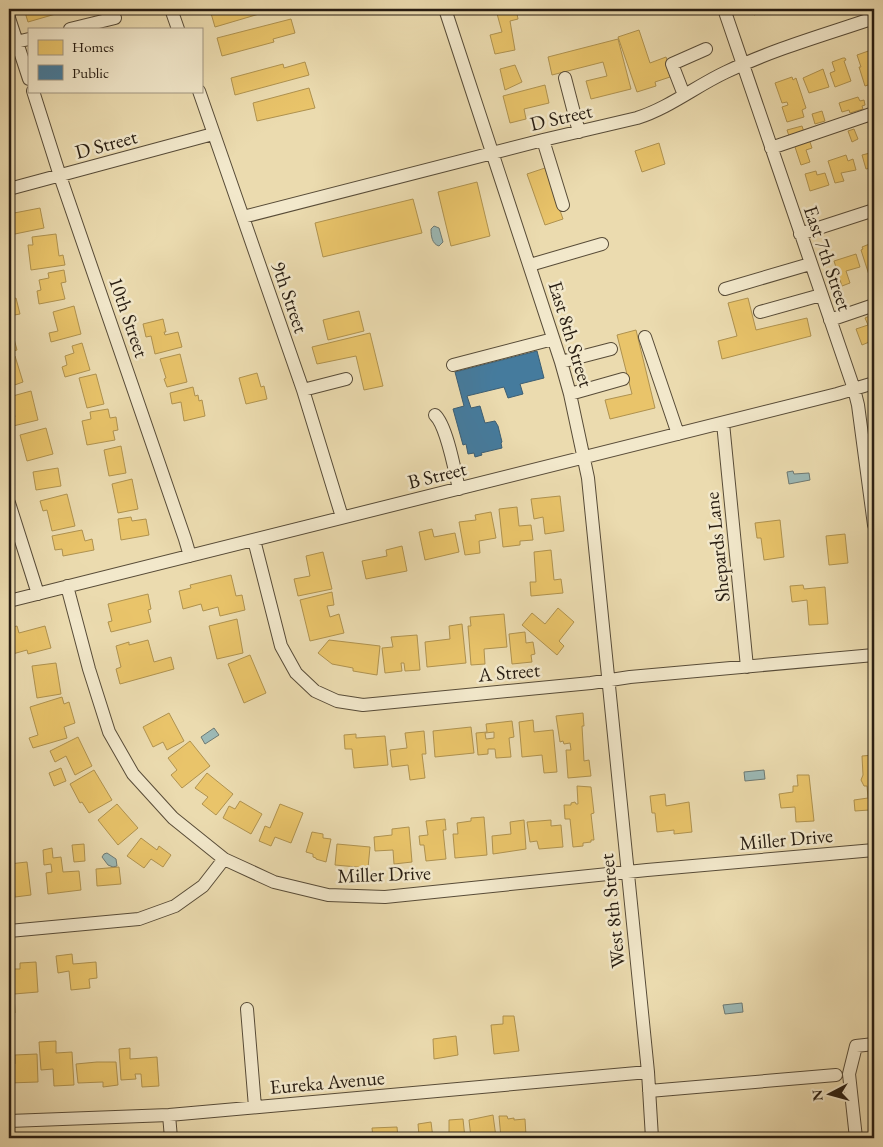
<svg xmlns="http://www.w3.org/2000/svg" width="883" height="1147" viewBox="0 0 883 1147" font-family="'EB Garamond',serif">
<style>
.water{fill:#9cb9b6;stroke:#6d7a74}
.homes{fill:#e9c46a;stroke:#af924f;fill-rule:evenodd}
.public{fill:#457b9d;stroke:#3c5e73}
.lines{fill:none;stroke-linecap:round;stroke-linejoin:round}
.minor-casing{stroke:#584c38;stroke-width:14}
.minor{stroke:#f2e8cb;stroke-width:12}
.labels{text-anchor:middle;stroke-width:5;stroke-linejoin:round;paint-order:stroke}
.street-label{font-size:20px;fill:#271c11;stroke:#f2e8cb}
</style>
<rect width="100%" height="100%" fill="#ebdbaf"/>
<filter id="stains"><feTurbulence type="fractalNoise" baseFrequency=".004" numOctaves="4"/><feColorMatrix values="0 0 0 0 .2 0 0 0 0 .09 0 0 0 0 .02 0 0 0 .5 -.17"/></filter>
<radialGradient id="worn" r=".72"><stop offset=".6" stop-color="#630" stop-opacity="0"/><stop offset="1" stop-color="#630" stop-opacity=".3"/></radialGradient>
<!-- water -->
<path class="water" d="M434,226L439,228L443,242L439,246C432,244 431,236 431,229Z
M793,471L794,474L809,473L810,480L789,484L787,472Z
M214,728L219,735L205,744L201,737Z
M764,770L765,779L745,781L744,772Z
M107,853L116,859L117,866L113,867L108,865L102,857L104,854Z
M742,1003L743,1012L725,1014L723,1005Z"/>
<!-- homes -->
<path class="homes" d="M24,9H73L28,22Z
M215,9H276L215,27L210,10Z
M501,9H516L518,19L510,21L515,50L495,54L490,35L502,32L496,10Z
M752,9H769V10L754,15Z
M291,19L295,33L273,39L274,42L222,56L217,38Z
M639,30L650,63L666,57L673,76L655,82L656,86L637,92L618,37Z
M618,39L631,89L591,99L586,81L607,76L603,62L552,75L548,57Z
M874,49V83L865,86L859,67H861L857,55Z
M843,58H845L846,60L844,61L851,81L835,87L830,73L835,71L832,62Z
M305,62L309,75L235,95L231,78L283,64L284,68Z
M515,65L522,82L505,90L500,69Z
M823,69L829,87L809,93L803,78Z
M792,77L793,80L796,78L806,108L802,110L804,117L787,122L782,107L788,105L787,102L782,103L775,83Z
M545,85L549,103L524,109L526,119L510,123L503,96Z
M309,88L315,108L257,121L253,103Z
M858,97L860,101L864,100L865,105L862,106L863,109L850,113L849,110L842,112L839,103Z
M822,111L825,121L815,124L812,114Z
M802,126L804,132L789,136L787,130Z
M854,129L858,139L852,142L848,131Z
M809,139L812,148L806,150L810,162L801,165L794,144Z
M659,143L665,164L642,172L635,151Z
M874,152V167L866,169L862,155Z
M846,155L848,161L853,159L856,170L841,173L844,181L835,183L828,161Z
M545,168L563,219L545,225L527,174Z
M816,171L817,175L825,173L829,185L810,191L805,174Z
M477,182L490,236L451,246L438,192Z
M413,199L422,233L323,257L315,223Z
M40,208L44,228L10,235L9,214Z
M56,234L59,256L63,255L65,265L31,270L28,245H33L32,237Z
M872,243V246H874V277L870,278L861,250L863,249L862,247Z
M856,254L860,267L846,271L850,283L842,286L834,261Z
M64,270L66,282L61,283L65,299L39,304L37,291L41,290L39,280L49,278L48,273Z
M16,298L20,314L9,316V300Z
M748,298L756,330L807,318L811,336L722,359L718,341L737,336L728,303Z
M74,306L81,334L51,342L49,333L58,331L53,312Z
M359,311L364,331L328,340L323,320Z
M874,314V340L862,345L856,329L868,325L865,318Z
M163,319L166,332H164L165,335L178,332L182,347L155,354L151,336L146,337L143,324Z
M636,330L655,408L610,419L605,400L632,394L617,335Z
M370,333L383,386L364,390L356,356L317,364L312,347Z
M13,335L17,350L9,352V336Z
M82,343L90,370L65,377L62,367L67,365L65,356L74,353L72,346Z
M180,354L187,382L167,387L164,379L166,378L160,359Z
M15,356L23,382L9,387V358Z
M257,373L261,387L264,386L267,399L246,404L239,378Z
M96,374L104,404L87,408L79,378Z
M193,387L195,396L198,395L199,401L202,400L205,416L184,421L181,402L172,404L170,393Z
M31,391L38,420L9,427V418L15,417L13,408L9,409V397Z
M108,409L110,418L116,417L118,430L113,431L115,440L87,445L82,421L91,419L90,412Z
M46,428L53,454L27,461L20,435Z
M121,446L126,473L109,476L104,450Z
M58,468L61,486L36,490L33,472Z
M132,479L138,509L118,513L112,484Z
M67,494L75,526L52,531L47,510L43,511L40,501Z
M560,496L564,531L545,534L543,517L534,519L531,499Z
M517,507L519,526L531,525L533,540L520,541V545L503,547L499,509Z
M491,512L496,538L479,541L480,553L465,555L459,522L476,520L475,515Z
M131,517L132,521L146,519L149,535L121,540L118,519Z
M780,520L784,557L764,560L761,538H757L755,523Z
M432,529L434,537L455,533L459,552L425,560L419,532Z
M82,530L85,541L92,539L94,550L63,556L62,549L55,550L52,536Z
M845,534L848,563L829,565L826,536Z
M402,546L407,571L366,579L362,561L387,556L386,550Z
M551,550L554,580L561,579L563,593L531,596L530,582H536L534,552Z
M323,552L332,589L298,596L294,579L310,576L306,556Z
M231,575L236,596L242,595L245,610L220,616L218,607L203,611L201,604L183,609L179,591L191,588L190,585Z
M803,585L804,589L825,587L828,624L809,625L807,600L792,602L790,586Z
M332,592L334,605L327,606L330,617L339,614L344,633L310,641L300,600Z
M148,594L151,609L148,610L151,622L111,632L108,622L112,621L108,604Z
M558,608L574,622L559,641L564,646L557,655L522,625L532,613L545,624Z
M504,614L507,647L484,649L485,664L471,665L468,626H471L470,617Z
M237,619L243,653L217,659L209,626Z
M462,624L466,663L427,667L425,642L450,639L449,626Z
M17,626L19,633L45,626L51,648L28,654L27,650L9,655V628Z
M525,632L526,643L533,642L535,654L531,655L532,662L512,664L509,634Z
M417,635L420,670L405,671L404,663H401L402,671L385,673L382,648L393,647L391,637Z
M148,640L154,662L171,657L174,669L120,684L116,669L121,667L116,646L129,642V645Z
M329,640L380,646L377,675L353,671V668L332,664L318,653Z
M250,655L266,693L244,703L228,664Z
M56,663L61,694L37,698L32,666Z
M62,697L64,704L69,702L75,723L64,727L67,738L33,748L29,738L38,735L30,707Z
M169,713L184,741L167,750L163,742L153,747L143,727Z
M583,713L584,726H582L584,761L589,760L591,776L568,778L566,750H571L570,743L564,744L563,741L560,742L556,716Z
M533,720L534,732L553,730L557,772L544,773L542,755L522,757L519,722Z
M512,721L514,737L509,738L511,757L496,758L495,749H488V754L478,755L476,733L487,732L486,724ZM494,732V738L486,739L485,733Z
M471,727L474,753L435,757L433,731Z
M424,731L426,754H422L425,778L410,780L408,765L392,767L390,750L407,748L405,733Z
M356,734V738L385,736L388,765L354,768L352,749H345L344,735Z
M78,737L92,766L75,775L66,756L55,762L50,751Z
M190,741L210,766L182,788L171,775L177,770L168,758Z
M874,755V815L870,813L869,810L855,811L854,800L868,798L867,786H864L861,780L863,775L862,756Z
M61,768L66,781L54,786L49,773Z
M94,770L112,800L89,813L82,802L80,803L70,784Z
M207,773L233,794L216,815L202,804L208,797L195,788Z
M797,775H809L814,821L796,822L795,807L781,808L779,794L793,792V786H798Z
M577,786L591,787L594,813L591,814L594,840H591V842L583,843V846L573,847L570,819H565L564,805H571V803L575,802L576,804H578Z
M665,794L666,806L689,802L692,832L674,834V830L657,832L655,813H652L650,796Z
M240,801L262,814L251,834L223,818L229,806L235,809Z
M117,804L138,828L118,845L98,820Z
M280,804L303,813L291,843L275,837L271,846L259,841L265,826L270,828Z
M484,817L487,855L455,858L453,834H458L457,823L471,821V818Z
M445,819L446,830H443L446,859L426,861L424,845H420L419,836L428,835L426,821Z
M524,820L526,849L493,854L492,836L511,834L510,822Z
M551,820V826L561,825L563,847L539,849L537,841L530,842L527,822Z
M409,827L412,862L394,864L393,850L375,851L374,837L392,835V829Z
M312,832L323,834V838L331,839L326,862L316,859V858L313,857V854L306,852Z
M141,838L157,850L159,846L171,855L163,867L151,859L144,868L127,856Z
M84,844L85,861L74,862L72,845Z
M337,844L370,847L368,868L335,865Z
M52,848L53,858L61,857L63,872L79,871L81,890L48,894L46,873L52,872L51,864L44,865L43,850Z
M27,862L31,895L15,897L14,886L9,887V864Z
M119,867L121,884L97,886L96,869Z
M72,954L73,964L96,962L97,978L89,979L90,988L71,990L69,971L58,973L56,956Z
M36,962L38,992L14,994L15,1013H9V969H20V963Z
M503,1016H514L519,1051L494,1054L491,1025L503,1024Z
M456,1036L458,1055L434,1059L433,1039Z
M56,1041V1053L72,1052L74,1085L54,1086L53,1069L41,1070L39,1042Z
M130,1048V1059L157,1057L159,1086L142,1087L141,1074H135L136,1079L121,1080L119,1049Z
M37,1054L38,1082L9,1083V1064H15V1055Z
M97,1062H116L118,1085L103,1087V1082L78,1083L76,1064Z
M493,1115L496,1137L471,1138L469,1120Z
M499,1116H507L508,1119L514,1118V1120L525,1119L526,1136L501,1138Z
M463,1119L465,1138H440L439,1134L449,1133V1120Z
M431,1122L433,1138H407L419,1136L418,1124Z
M397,1127L398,1138H373L372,1128Z
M314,1134L315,1136L326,1135V1138H301V1136Z"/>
<!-- public -->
<path class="public" d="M537,351L544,378L520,384L523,394L508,398L504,387L467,396L471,408L480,406L485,423L495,421L498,426L502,442L501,443L502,448L481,453L482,455L475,457L474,453L468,454L466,444L463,445L453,409L464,406L455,372Z"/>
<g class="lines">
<defs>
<path id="minor" d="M171,9L178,29
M445,9L561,362L570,394L588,478L648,1072L652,1138
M724,9L854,389L858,405L874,525
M9,18L29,79
M70,29L115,18
M16,42L29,39
M565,78L579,132
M33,91L60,176L185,539L190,556
M199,91L303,390L342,517
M684,95L672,64L706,49
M543,140L563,205
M771,148L874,113
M9,189L213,134
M243,217L543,140L637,118C669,108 696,86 726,72C774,49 824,35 874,18
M800,234L874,210
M530,265L602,244
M725,289L810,264
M760,312L821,295
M830,320L874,305
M645,337L678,434
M561,362L611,349
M453,365L553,339
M303,390L346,379
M570,394L623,379
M435,415C447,426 455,472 459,489
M723,423L747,667
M9,503L38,594
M254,540L281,646L296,673L315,691L337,701L363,705L591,683L630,677L874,655
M67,586L89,669L109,732L133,774L173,818L224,859L274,882L328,895L385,897L647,870L874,850
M9,601L837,394L874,383
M9,931L139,919L175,906L203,886L224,859
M247,1009L255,1107
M649,1091L836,1075
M169,1115L171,1138
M9,1121L169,1115L648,1072
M856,1138L849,1074L856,1046L874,1044"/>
</defs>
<!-- minor casing -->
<use href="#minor" class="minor-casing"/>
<!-- minor -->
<use href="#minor" class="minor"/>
</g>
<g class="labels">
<!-- street labels -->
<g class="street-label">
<text transform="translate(561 117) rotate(-13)" y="7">D Street</text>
<text transform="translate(106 144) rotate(-15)" y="7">D Street</text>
<text transform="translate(828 258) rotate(71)" y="7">East 7th Street</text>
<text transform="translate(290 297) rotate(71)" y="7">9th Street</text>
<text transform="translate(129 317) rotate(71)" y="7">10th Street</text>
<text transform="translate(571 334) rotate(73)" y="7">East 8th Street</text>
<text transform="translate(437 475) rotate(-14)" y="7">B Street</text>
<text transform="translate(717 547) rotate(-96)" y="7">Shepards Lane</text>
<text transform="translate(509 672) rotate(-5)" y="7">A Street</text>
<text transform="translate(786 839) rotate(-5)" y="7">Miller Drive</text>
<text transform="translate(384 874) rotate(-2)" y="7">Miller Drive</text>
<text transform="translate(612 911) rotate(-96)" y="7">West 8th Street</text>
<text transform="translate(327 1082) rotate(-5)" y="7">Eureka Avenue</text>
</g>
</g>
<!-- margin -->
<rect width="883" height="1147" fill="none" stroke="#ebdbaf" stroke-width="30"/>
<rect x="10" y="10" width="863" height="1127" fill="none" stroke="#271c11" stroke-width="2.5"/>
<rect x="15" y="15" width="853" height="1117" fill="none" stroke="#271c11"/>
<!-- legend -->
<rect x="28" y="28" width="175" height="65" fill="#f2e8cb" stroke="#a19681"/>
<rect x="38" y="40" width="25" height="15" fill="#e9c46a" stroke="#a19681"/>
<text x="72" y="52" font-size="15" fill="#271c11">Homes</text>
<rect x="38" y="65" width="25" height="15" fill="#457b9d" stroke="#a19681"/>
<text x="72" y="78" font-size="15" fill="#271c11">Public</text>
<!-- north arrow -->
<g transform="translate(830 1094) rotate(264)" stroke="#f2e8cb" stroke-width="4" paint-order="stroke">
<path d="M0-4L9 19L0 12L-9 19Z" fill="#271c11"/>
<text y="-8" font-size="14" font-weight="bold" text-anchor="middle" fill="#271c11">N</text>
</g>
<rect width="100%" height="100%" filter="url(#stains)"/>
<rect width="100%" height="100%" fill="url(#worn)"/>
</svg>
